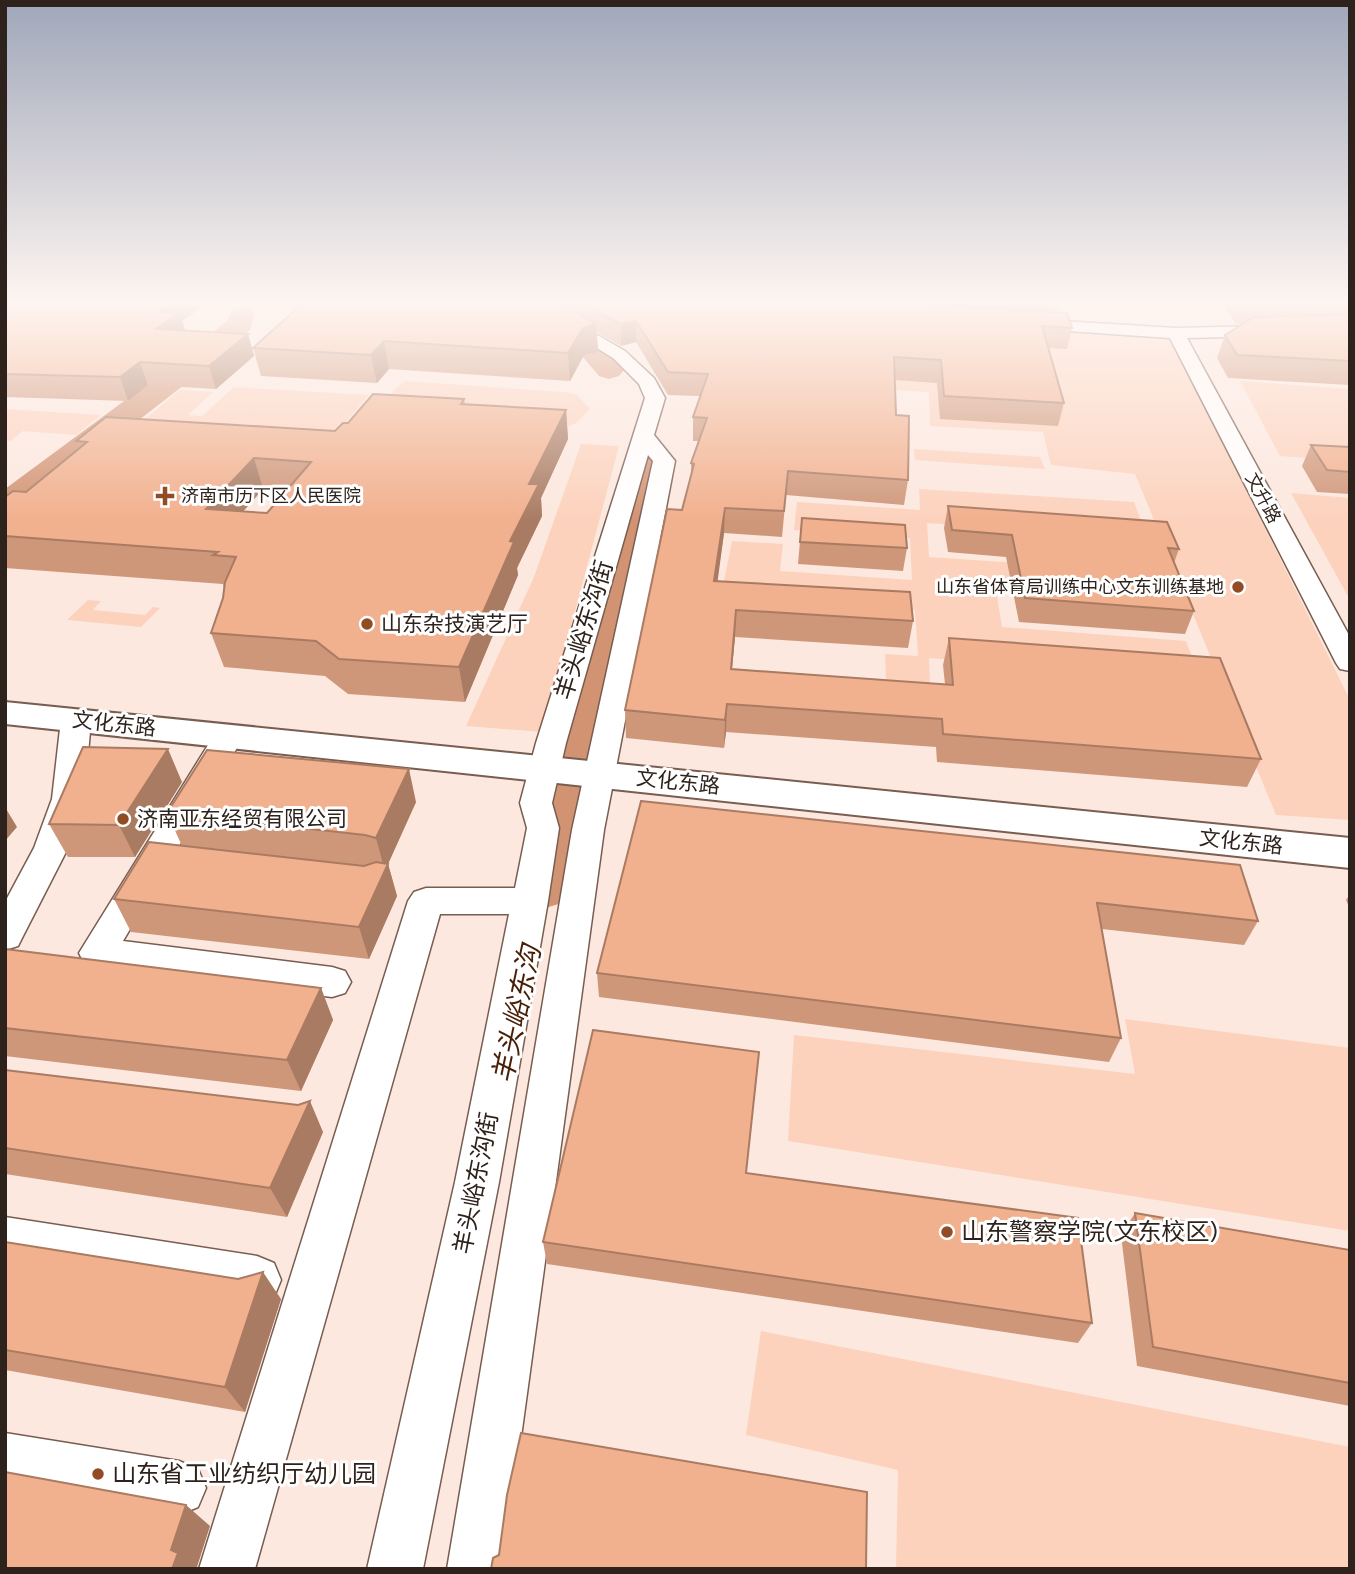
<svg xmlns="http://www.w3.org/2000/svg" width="1355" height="1574" viewBox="0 0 1355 1574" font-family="Figtree,'Noto Sans SC',sans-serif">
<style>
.green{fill:#fcd2bd}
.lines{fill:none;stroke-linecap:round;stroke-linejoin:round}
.river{fill:#d29373;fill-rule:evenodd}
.minor-casing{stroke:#785d50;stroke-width:3}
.secondary-casing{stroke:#785d50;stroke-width:4}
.minor{fill:#fff;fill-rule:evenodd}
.secondary{fill:#fff;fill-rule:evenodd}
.wall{fill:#cf977a;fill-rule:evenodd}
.shaded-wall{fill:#a97b63}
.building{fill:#f1b08e;stroke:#a97b63;stroke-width:2;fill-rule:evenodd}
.poi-dot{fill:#924c24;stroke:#fff;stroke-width:2.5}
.labels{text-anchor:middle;stroke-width:6;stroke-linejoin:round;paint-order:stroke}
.far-poi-label{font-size:18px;fill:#2e221c;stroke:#fff;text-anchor:start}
.far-street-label{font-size:18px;fill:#2e221c;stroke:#fff}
.poi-label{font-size:21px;fill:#2e221c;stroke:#fff;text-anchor:start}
.street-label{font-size:21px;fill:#2e221c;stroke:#fff}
.near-street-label{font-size:24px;fill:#2e221c;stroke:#fff}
.near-poi-label{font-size:24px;fill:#2e221c;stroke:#fff;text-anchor:start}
.near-water-label{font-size:28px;font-style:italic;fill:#481f06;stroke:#fff}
</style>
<rect width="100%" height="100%" fill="#fce8df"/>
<!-- green -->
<path class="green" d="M724,310L1169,334L1350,700V820L1276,815L1135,474L1051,465L1043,432L930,426L929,392L697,378Z
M405,381L563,392L576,394L590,409L576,423L564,428L374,413L393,391Z
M1240,381L1350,389V461L1280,456Z
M234,387L369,395L323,449L125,437L179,390L213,392L188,415L202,416Z
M5,409L101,415L76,435L23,431L10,441L5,440Z
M581,444L619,446L543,732L466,726L534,577Z
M914,449L1040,457L1045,469L915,460Z
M919,489L1134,502L1147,537L927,523L929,557L1164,573L1176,603L996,590L1002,627L1186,641L1200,679L929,658L930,684L886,680L885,654L918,656L915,610L721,596L732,541L783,544L780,571L912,580L910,538L794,530L797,502L920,510Z
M1291,493L1350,498V600Z
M88,600L101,601L93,610L145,615L153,607L160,608L141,627L67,620Z
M1125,1019L1350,1048V1231L788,1141L794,1035L1135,1074Z
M761,1331L1350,1447V1569H896L898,1470L746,1435Z"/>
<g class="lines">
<!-- river -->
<path class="river" d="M486,301H514L602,344L624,370L619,376L609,379L599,376L582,356L490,308Z
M241,307L250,309L254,315L250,330L184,385L18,514L5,517V489L162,373L227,321L232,309Z
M646,453L658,456L663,463L588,792L570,888L562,903L542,909L522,903L514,888L536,792L629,463L634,456Z"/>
<defs>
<path id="minor" d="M521,301H539L625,351L654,378L665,398L654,435L675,461L604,830L503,1569H447L572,830L653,461L648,455L566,743L552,803L559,828L548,901L499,1182L423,1569H367L455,1182L509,914H440L255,1569H199L408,901L414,892L426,888H515L527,828L520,803L536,743L645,398L639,384L613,358Z
M1029,319L1176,328L1350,324V334L1187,338L1350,637V671L1340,669L1336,663L1170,338L1023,328L1021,324Z
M76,711L86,713L91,720L84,799L68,848L23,936L18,946L5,950V902L34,848L52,799L61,720L66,713Z
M229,726L240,729L244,736L123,941L332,967L345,971L351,982L345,993L332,997L97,968L84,963L79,953L218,729Z
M5,1217L257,1256L274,1263L281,1280L274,1297L257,1304L5,1263Z
M5,1433L179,1461L198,1469L206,1488L198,1507L179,1515L5,1486Z"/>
<path id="secondary" d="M5,702L1350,838V868L5,724Z"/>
</defs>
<!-- minor casing -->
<use href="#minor" class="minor-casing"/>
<!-- secondary casing -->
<use href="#secondary" class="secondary-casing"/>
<!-- minor -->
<use href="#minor" class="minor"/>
<!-- secondary -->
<use href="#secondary" class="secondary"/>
</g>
<!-- wall -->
<path class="wall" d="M5,301L182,321L185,331L248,334L254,356L216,389L148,385L128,401L5,397Z
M305,301H1061L1058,312L1072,328L1067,349L1048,348L1064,403L1058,426L940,419L937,383L895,380L896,415L908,480L904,505L786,495L782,537L724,533L717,581L913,621L908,648L735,637L732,670L945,684L943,665L949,638L1261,759L1247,787L937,762L936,747L726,732L724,748L626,738L625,710L682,510L691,476V463L699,441H693V417L700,396L668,395L636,342L621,346L597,332L598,352L584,355L570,381L389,369L377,383L261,376L253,348Z
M1221,301H1350V385L1228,378L1217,358L1225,335L1242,324H1236Z
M464,399L465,404L566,410L568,439L541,498L542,516L517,568L518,575L465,702L348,694L325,676L224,667L211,633L223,598L224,589L223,584L5,568V536L26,492L79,449L76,441L335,431L348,423ZM263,489L286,491L267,513L243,511Z
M1311,445L1350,447V494L1317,492L1302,466Z
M948,506L1179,549L1174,563L1194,611L1185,634L1019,622L1006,557L948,552L944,528Z
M802,518L907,548L903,571L798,564Z
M182,782L135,857H68L49,824Z
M641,801L1258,921L1244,945L1102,929L1121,1038L1109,1062L599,997L597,973Z
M416,802L388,864L397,896L369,959L131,932L114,899L182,846L167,813Z
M1350,894V909L1346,900Z
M5,949L321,988L333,1020L301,1091L5,1056Z
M5,1070L323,1132L287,1217L5,1174Z
M747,1173L1092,1323L1078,1343L547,1264L543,1242Z
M1135,1213L1350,1250V1406L1137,1366L1121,1235Z
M5,1242L281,1299L245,1412L5,1370Z"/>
<!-- shaded-wall -->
<path class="shaded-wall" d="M175,301H210L182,321L186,334L156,329L159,312Z
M636,321V342L621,346V324Z
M596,324L598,352L584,355L570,381L568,353L583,328Z
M248,334L254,356L216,389L209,366Z
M384,341L389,369L377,383L371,355Z
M140,362L148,385L128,401L120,377Z
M566,410L568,439L541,498L542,516L517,568L518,575L465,702L459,667L510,541L529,484Z
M254,458L263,489L216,542L206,509Z
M725,508L724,533L714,608V581Z
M736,610L735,637L729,697L731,669Z
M727,704L726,732L724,748L725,720Z
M168,749L182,782L135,857L119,825Z
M409,769L416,802L388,864L397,896L369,959L359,927L385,871L376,838Z
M5,807L17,827L5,841Z
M321,988L333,1020L301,1091L287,1060Z
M310,1101L323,1132L287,1217L270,1188Z
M263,1272L281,1299L245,1412L225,1387Z
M186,1505L210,1526L197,1567L199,1569H171V1550Z"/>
<!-- building -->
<path class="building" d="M5,301H175L159,312L179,313L156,329L248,334L209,366L140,362L120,377L5,374Z
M305,301H556L596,324L583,328L568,353L384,341L371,355L253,348Z
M578,301H862L1067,313L1072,328L1042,326L1064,403L944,396L941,360L894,357L896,415L909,416L908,480L788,471L784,511L725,508L714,581L910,592L913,621L736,610L731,669L953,685L949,638L1220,658L1261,759L943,734L942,719L727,704L725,720L625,710L667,509L682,510L694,464L691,463L707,418L693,417L708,374L668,372L636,321L621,324Z
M1243,301H1295L1244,302Z
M1350,314V361L1237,355L1225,335L1254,317Z
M373,394L464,399L461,404L566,410L529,484H539L510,541L514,542L459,667L339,659L316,641L211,633L223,598L225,582L236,557L213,555L218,552L5,536V497L13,491L26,492L87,442L76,441L106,417L335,431L343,423H348ZM254,458L311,462L267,513L206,509Z
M1311,445L1350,447V472L1327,470Z
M948,506L1167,522L1179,549L1168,548L1194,611L1025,598L1012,535L952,530Z
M802,518L905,525L907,548L800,542Z
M83,747L168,749L119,825L49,824Z
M207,750L409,769L376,838L365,835L167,813Z
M641,801L1240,865L1258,921L1097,903L1121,1038L597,973Z
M149,842L364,866L376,862L388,864L359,927L114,899Z
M5,949L321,988L287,1060L5,1028Z
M593,1030L759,1052L746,1173L1078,1218L1092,1323L543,1242Z
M5,1070L298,1105L310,1101L270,1188L5,1148Z
M1135,1213L1350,1250V1383L1153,1347Z
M5,1242L238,1279L263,1272L225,1387L5,1350Z
M521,1433L867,1492L866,1569H491L493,1558L499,1555L507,1495Z
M5,1472L186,1505L171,1550L178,1553L172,1569H5Z"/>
<!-- sky -->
<linearGradient id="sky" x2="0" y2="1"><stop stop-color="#9fa7b9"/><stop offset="0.58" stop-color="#fef5f1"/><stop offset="1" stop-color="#fef5f1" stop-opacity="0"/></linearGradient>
<rect width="1355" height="521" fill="url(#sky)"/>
<!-- markers -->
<g class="poi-dot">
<path d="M161.5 485.5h7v7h7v7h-7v7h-7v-7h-7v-7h7z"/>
<circle cx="1238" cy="587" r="7"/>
<circle cx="367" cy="624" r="7"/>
<circle cx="123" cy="819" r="7"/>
<circle cx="947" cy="1232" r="7"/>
<circle cx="98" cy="1474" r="7"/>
</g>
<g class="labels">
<!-- far-poi labels -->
<g class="far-poi-label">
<text x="181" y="502">济南市历下区人民医院</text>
<text x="1224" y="593" text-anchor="end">山东省体育局训练中心文东训练基地</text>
</g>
<!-- far-street labels -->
<g class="far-street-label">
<text transform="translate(1263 498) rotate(62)" y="6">文升路</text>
</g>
<!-- poi labels -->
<g class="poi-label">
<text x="381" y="631">山东杂技演艺厅</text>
<text x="137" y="826">济南亚东经贸有限公司</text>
</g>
<!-- street labels -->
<g class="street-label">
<text transform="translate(114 724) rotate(6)" y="7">文化东路</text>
<text transform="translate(678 782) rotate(6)" y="7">文化东路</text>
<text transform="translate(1241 842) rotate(6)" y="7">文化东路</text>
</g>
<!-- near-street labels -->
<g class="near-street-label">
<text transform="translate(584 630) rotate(-73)" y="8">羊头峪东沟街</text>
<text transform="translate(476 1183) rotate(-79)" y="8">羊头峪东沟街</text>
</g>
<!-- near-poi labels -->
<g class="near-poi-label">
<text x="961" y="1240">山东警察学院(文东校区)</text>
<text x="112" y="1482">山东省工业纺织厅幼儿园</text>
</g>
<!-- near-water labels -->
<g class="near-water-label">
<text transform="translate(516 1014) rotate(-78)" y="10">羊头峪东沟</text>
</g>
</g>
<!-- border -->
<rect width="1355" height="1574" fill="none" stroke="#2e221c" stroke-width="14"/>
</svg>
